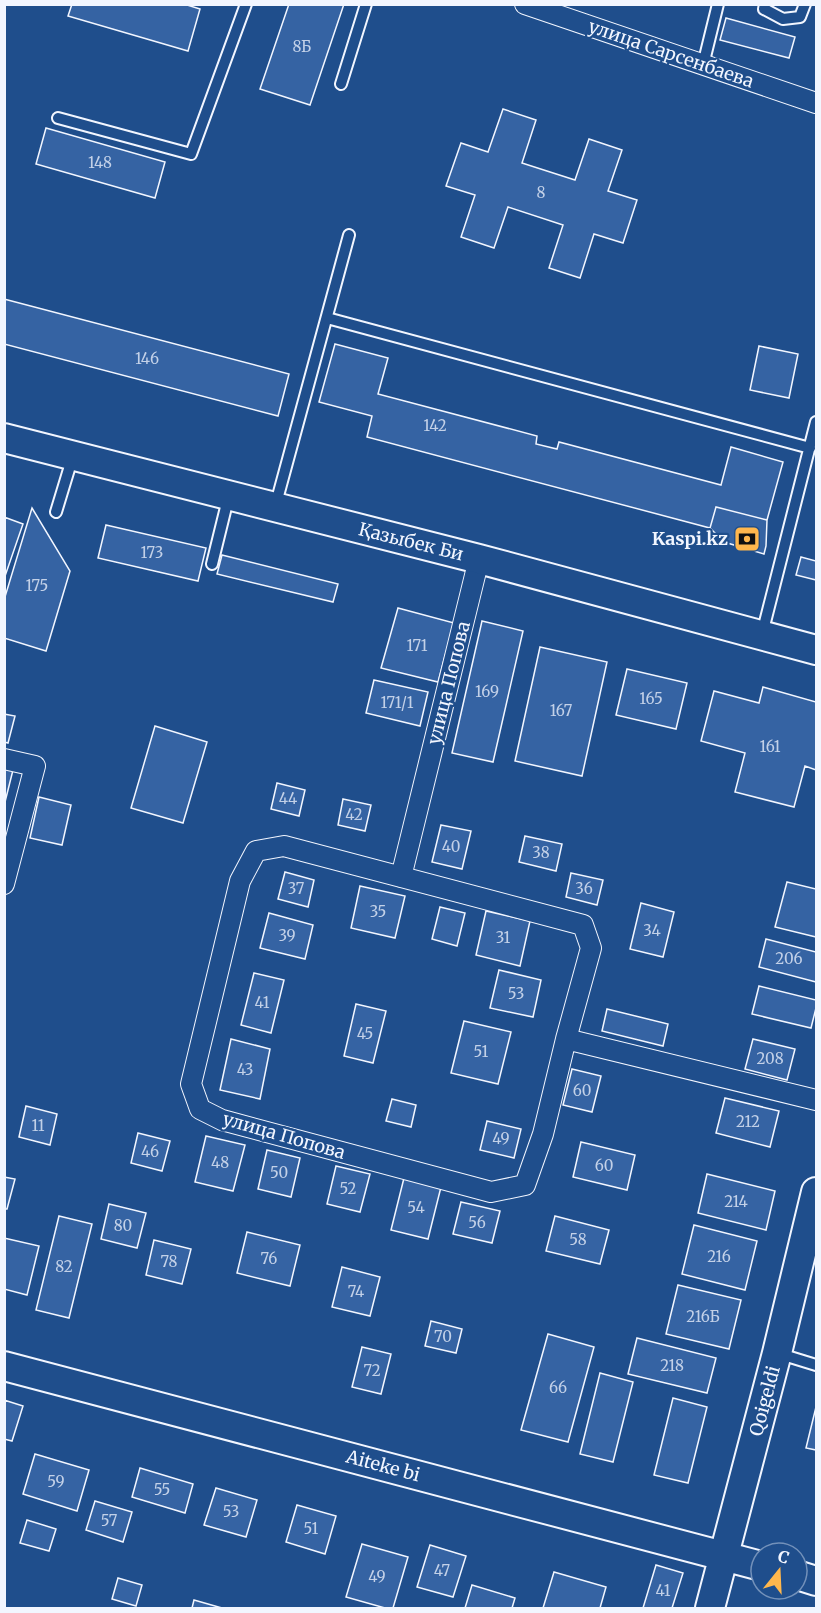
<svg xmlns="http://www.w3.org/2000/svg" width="821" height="1613" viewBox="0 0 821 1613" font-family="Merriweather,serif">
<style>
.building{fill:#3563a3;stroke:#f2f6ff;stroke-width:1.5}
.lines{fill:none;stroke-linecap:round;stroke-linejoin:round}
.lane-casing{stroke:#f2f6ff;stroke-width:14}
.street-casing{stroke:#f2f6ff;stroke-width:22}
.secondary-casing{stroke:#f2f6ff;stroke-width:32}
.lane{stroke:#1f4e8c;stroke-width:10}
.street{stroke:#1f4e8c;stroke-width:20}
.secondary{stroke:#1f4e8c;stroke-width:28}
.labels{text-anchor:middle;stroke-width:4.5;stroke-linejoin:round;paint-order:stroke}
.number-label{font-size:15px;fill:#c3d1e8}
.street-label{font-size:18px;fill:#f2f6ff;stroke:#1f4e8c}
.poi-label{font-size:18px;font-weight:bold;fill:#f2f6ff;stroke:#1f4e8c;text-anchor:end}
</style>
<rect width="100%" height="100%" fill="#1f4e8c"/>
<!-- building -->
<path class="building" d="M72,4H184L200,9L188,51L68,16Z
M289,4H344L310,105L260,89Z
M726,18L795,37L789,58L720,40Z
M503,109L536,120L522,163L575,180L589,139L622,150L608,191L637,200L623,243L594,234L580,278L549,268L563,225L508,207L494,248L461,237L475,195L446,186L461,143L488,152Z
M46,128L165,162L155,198L36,164Z
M4,299L289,374L278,416L4,344Z
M335,344L388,358L378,394L537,436L536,444L557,449L559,442L721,485L731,447L783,462L767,520L716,507L710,528L367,437L372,416L319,402Z
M759,346L798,354L789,398L750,390Z
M716,507L767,520L766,546L764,554L724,542L710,528Z
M32,508L70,571L46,651L4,638V600Z
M4,517L23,524L4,579Z
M106,525L206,548L198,581L98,558Z
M222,555L338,584L333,602L217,574Z
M801,557L816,561V580L796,575Z
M398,608L454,623L438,682L381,668Z
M482,621L523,631L493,762L452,753Z
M540,647L607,662L582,776L515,761Z
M627,669L687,683L676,729L616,715Z
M374,680L428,692L420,726L366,713Z
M763,687L816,702V770L805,766L794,807L735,792L745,753L701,741L714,691L759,703Z
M4,714L15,716L8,743L4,742Z
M155,726L207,742L183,823L131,808Z
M4,767L13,770L5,802H4Z
M277,783L305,790L299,816L271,809Z
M39,797L71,805L62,845L30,838Z
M343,799L371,805L365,831L338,825Z
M441,825L471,831L462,869L432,862Z
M525,836L562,844L556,871L519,862Z
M285,872L314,880L308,907L278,899Z
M571,873L603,880L597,905L566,897Z
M787,882L816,889V937L775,927Z
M360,886L405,896L395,938L351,928Z
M641,903L674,912L663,957L630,949Z
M440,907L465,913L457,946L432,939Z
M486,911L530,921L520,966L476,955Z
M269,913L313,925L305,959L260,948Z
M766,939L816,952V982L759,967Z
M499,970L541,980L533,1017L490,1008Z
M254,973L284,980L271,1033L241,1025Z
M759,986L816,1000V1008L811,1028L752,1014Z
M356,1004L386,1011L373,1063L344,1056Z
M607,1009L668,1024L663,1046L602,1031Z
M464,1021L511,1032L498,1084L451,1073Z
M231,1039L270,1049L260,1099L220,1090Z
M753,1039L795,1049L787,1080L745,1069Z
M572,1069L601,1076L592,1112L563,1105Z
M725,1098L779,1111L770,1147L716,1133Z
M392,1099L416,1105L411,1127L386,1121Z
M26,1106L57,1114L50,1145L19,1137Z
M487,1121L521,1129L514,1158L480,1150Z
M138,1133L170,1141L162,1171L131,1163Z
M206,1136L245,1145L233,1191L195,1182Z
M581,1142L635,1155L627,1190L573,1177Z
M267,1150L300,1158L291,1197L258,1189Z
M336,1166L370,1174L360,1212L327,1204Z
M707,1174L775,1191L766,1230L698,1213Z
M4,1177L15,1179L7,1209H4Z
M404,1178L441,1187L428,1239L391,1230Z
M461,1202L500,1211L492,1243L453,1234Z
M109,1204L146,1213L137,1248L101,1239Z
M59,1216L92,1224L69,1318L36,1310Z
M555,1216L609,1230L600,1264L546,1251Z
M694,1225L757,1241L745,1290L682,1274Z
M247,1232L300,1245L290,1286L237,1273Z
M4,1238L39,1246L27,1295L4,1289Z
M154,1240L191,1249L182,1284L146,1275Z
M342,1267L380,1277L370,1316L332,1307Z
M678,1285L741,1300L729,1349L666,1334Z
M431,1321L462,1329L456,1353L425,1346Z
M548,1334L594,1347L568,1442L521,1430Z
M637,1338L716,1358L707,1393L628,1374Z
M362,1347L391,1354L381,1394L352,1387Z
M600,1373L633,1382L613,1462L580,1454Z
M673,1398L707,1407L688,1483L654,1475Z
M4,1400L23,1406L12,1441L4,1439Z
M816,1407V1450L806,1448Z
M35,1454L89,1470L77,1511L23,1494Z
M140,1468L193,1484L185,1513L132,1497Z
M216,1488L257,1500L246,1537L204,1525Z
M95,1501L132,1512L123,1542L86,1530Z
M297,1505L336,1516L325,1554L286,1542Z
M27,1520L56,1529L49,1551L20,1543Z
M362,1544L408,1557L393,1608H385L346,1597Z
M430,1545L466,1556L453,1597L417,1587Z
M656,1565L683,1573L672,1608H643Z
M554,1572L606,1587L600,1608H543Z
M118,1578L142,1585L136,1606L112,1599Z
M472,1585L515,1598L512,1608H465Z
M194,1600L222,1608H192Z"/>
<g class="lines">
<defs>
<path id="lane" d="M765,4L764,9L783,19L800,17L805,4
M703,65L718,4
M341,84L366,4
M58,118L191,154L246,4
M327,318L810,448
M275,507L349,235
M56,512L73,456
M212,564L229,495
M762,634L816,422
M777,1353L816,1365"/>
<path id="street" d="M525,4L816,103
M4,759L35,766L4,884
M284,846L583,925L591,948L566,1039L543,1134L525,1185L491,1192L222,1120L200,1109L191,1084L240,881L256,851Z
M401,877L479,559
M566,1039L816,1100"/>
<path id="secondary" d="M4,438L479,559L816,650
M4,1366L761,1566
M797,1575L816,1581
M710,1608L777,1353L816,1192"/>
</defs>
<!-- lane casing -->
<use href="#lane" class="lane-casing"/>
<!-- street casing -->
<use href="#street" class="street-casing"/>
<!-- secondary casing -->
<use href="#secondary" class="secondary-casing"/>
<!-- lane -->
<use href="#lane" class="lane"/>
<!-- street -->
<use href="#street" class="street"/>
<!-- secondary -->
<use href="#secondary" class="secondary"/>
</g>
<!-- icons -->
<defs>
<symbol id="bank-square" viewBox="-11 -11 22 22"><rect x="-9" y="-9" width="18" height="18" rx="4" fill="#ffb74d" stroke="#1f4e8c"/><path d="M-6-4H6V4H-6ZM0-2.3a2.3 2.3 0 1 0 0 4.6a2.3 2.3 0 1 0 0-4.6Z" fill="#111"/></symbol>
</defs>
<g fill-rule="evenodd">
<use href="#bank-square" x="732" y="524" width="30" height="30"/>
</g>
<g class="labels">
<!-- number labels -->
<g class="number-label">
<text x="302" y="52">8Б</text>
<text x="100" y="168">148</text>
<text x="541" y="198">8</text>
<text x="147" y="364">146</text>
<text x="435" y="431">142</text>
<text x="152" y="558">173</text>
<text x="37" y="591">175</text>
<text x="417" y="651">171</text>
<text x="487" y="697">169</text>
<text x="651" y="704">165</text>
<text x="397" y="708">171/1</text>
<text x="561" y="716">167</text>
<text x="770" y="752">161</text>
<text x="288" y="804">44</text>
<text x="354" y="820">42</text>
<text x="451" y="852">40</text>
<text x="541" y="858">38</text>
<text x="296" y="894">37</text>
<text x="584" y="894">36</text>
<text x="378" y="917">35</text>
<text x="652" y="936">34</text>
<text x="287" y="941">39</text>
<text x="503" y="943">31</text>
<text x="789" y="964">206</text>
<text x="516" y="999">53</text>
<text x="262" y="1008">41</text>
<text x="365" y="1039">45</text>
<text x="481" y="1057">51</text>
<text x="770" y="1064">208</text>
<text x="245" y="1075">43</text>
<text x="582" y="1096">60</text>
<text x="748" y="1127">212</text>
<text x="38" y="1131">11</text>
<text x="501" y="1144">49</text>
<text x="150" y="1157">46</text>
<text x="220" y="1168">48</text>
<text x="604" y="1171">60</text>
<text x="279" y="1178">50</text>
<text x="348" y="1194">52</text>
<text x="736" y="1207">214</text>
<text x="416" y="1213">54</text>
<text x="477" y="1228">56</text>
<text x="123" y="1231">80</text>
<text x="578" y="1245">58</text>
<text x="719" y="1262">216</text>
<text x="269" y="1264">76</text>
<text x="169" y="1267">78</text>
<text x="64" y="1272">82</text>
<text x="356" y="1297">74</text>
<text x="703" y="1322">216Б</text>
<text x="443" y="1342">70</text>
<text x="672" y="1371">218</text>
<text x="372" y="1376">72</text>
<text x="558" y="1393">66</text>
<text x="56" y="1487">59</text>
<text x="162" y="1495">55</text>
<text x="231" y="1517">53</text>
<text x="109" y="1526">57</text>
<text x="311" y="1534">51</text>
<text x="442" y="1576">47</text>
<text x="377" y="1582">49</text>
<text x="663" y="1596">41</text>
</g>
<!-- street labels -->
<g class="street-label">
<text transform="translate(671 54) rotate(19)" y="6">улица Сарсенбаева</text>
<text transform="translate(411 542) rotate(14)" y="6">Қазыбек Би</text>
<text transform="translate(449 683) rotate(-76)" y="6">улица Попова</text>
<text transform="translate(284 1136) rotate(16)" y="6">улица Попова</text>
<text transform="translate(765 1401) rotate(-75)" y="6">Qoigeldi</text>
<text transform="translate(383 1466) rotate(15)" y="6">Aiteke bi</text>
</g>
<!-- poi labels -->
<g class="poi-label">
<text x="728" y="545">Kaspi.kz</text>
</g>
</g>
<!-- border -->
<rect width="821" height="1613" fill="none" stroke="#f2f6ff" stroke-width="12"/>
<!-- north arrow -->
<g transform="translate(779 1571) rotate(18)"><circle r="28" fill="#1f4e8c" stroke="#7391ba" stroke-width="1.5"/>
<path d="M0-4.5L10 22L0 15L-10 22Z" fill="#ffb74d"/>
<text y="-9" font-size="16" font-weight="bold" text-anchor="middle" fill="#f2f6ff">С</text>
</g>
</svg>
